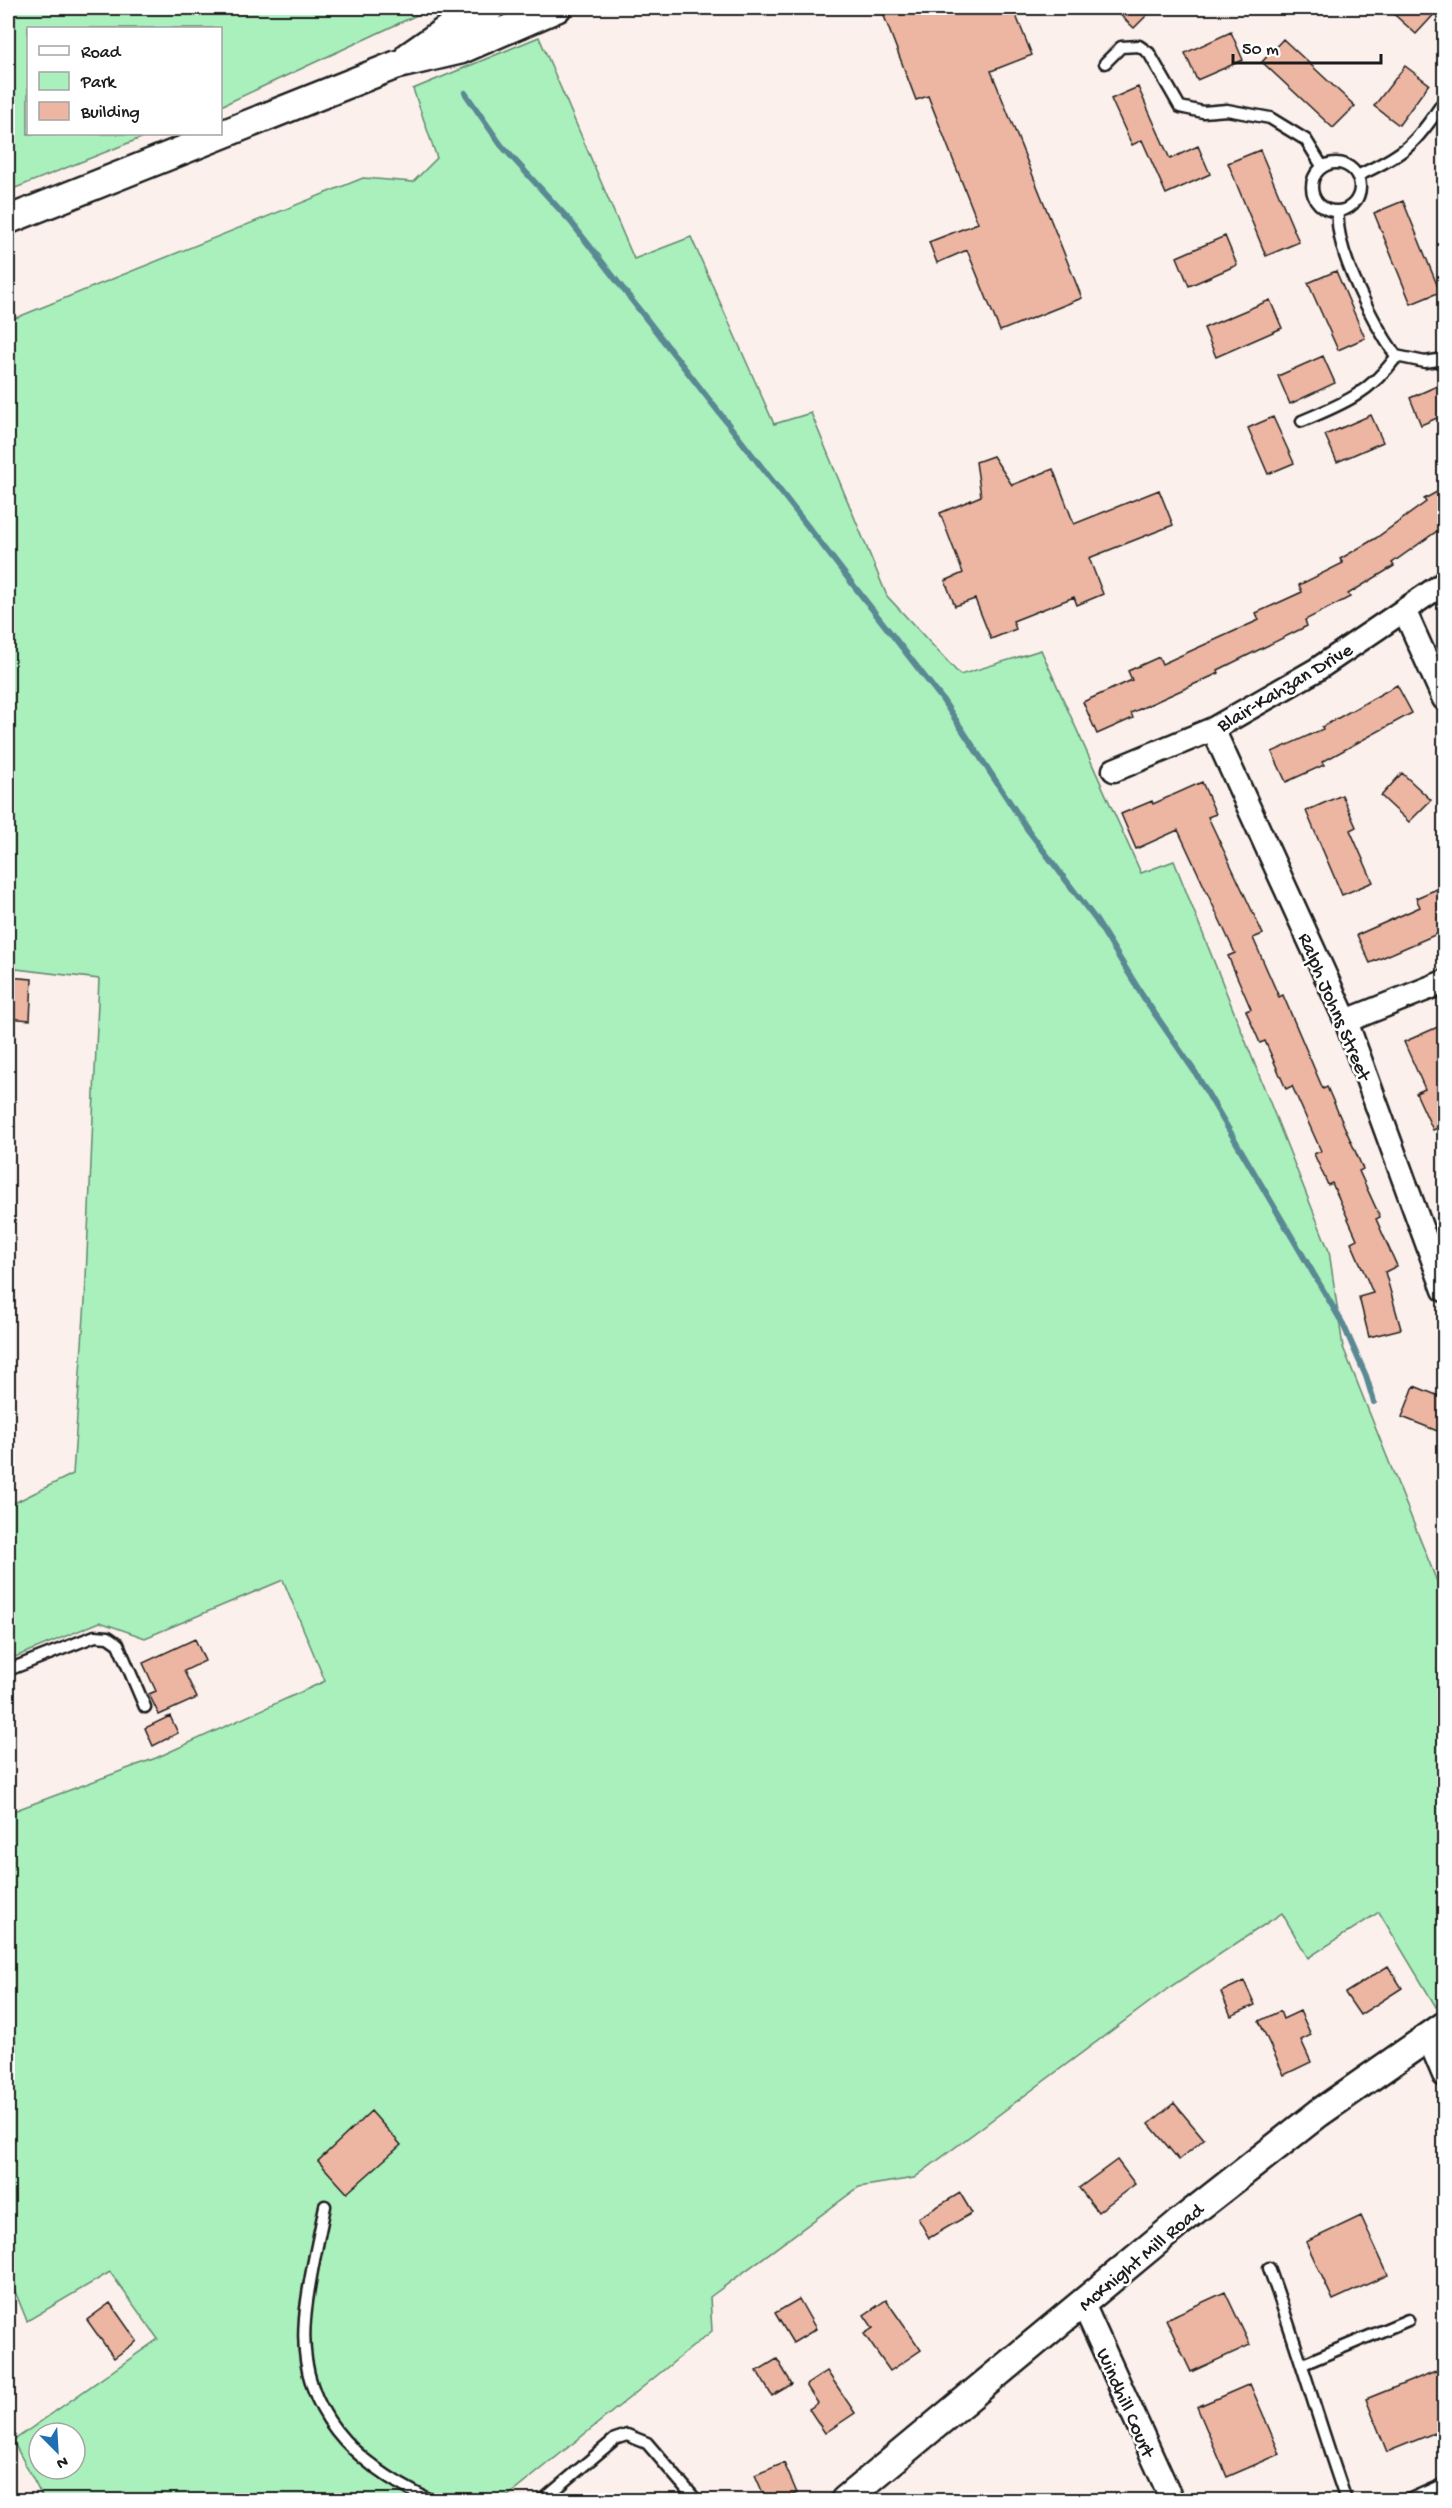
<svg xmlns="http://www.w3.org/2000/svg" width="1452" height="2508" viewBox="0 0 1452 2508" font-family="'Gochi Hand',sans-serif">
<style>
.green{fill:#a9f0bd;stroke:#62866c;stroke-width:1.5;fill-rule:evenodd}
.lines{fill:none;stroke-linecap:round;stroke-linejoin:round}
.stream{stroke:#5a8993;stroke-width:6}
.building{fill:#edb6a2;stroke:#1c1c1c;stroke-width:1.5}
.service-casing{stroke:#1c1c1c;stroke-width:15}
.minor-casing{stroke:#1c1c1c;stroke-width:27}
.tertiary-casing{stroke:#1c1c1c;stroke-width:32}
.service{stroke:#fff;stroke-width:10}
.minor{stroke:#fff;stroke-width:22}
.tertiary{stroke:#fff;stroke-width:27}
.labels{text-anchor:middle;stroke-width:5;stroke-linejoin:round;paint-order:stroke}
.street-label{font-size:20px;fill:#1c1c1c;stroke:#fff}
</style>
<rect width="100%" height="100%" fill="#fbf0ec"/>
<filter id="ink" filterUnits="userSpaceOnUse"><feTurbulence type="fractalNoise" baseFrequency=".0167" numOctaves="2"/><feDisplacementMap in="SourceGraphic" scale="12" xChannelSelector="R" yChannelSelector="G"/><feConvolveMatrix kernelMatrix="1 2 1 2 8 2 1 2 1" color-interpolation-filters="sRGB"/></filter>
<g filter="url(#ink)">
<!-- green -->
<path class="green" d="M8,8H432L221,106L220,28H28V134H151L8,191Z
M539,37L634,259L691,237L774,424L811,413L887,596L960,675L1041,650L1141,873L1174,861L1329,1251L1343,1347L1444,1599V2001L1436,2007L1379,1912L1308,1958L1282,1913L1170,1987L914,2178L859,2187L710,2297L712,2331L503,2500H44L13,2441L158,2339L110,2272L27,2321L8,2274V2076L17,2073L15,2038L8,2033V1813L156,1758L325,1681L283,1580L145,1638L100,1622L8,1660V1506L73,1474L85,1301L99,979L8,968V321L363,178L413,182L437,158L413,89ZM39,2433H75V2469H39Z"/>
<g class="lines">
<!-- stream -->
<path class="stream" d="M465,93L501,145L571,222L942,699L1028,830L1096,920L1144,998L1195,1072L1343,1324L1366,1376L1374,1402"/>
</g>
<!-- building -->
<path class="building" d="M881,8H1013L1032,55L991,71L1082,298L1000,331L967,250L937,263L929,242L978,223L928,96L916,100Z
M1113,8H1154L1134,28Z
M1387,8H1440L1416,34Z
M1231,32L1243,60L1197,80L1185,53Z
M1283,39L1355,106L1333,128L1262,62Z
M1405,66L1429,84L1399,125L1374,106Z
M1138,87L1170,159L1198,146L1210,174L1166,194L1142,140L1132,145L1111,99Z
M1260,150L1299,242L1266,256L1228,163Z
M1403,201L1440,292L1411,304L1374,213Z
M1225,236L1237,265L1189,286L1177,257Z
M1336,271L1365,338L1338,350L1308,283Z
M1270,300L1282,328L1216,357L1204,328Z
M1323,356L1335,383L1290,404L1278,376Z
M1444,383V415L1421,425L1410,398Z
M1371,415L1383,442L1337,462L1325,435Z
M1273,417L1294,463L1268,474L1248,428Z
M993,456L1012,485L1053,469L1074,524L1159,490L1173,525L1089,558L1103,594L1077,605L1074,597L1013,621L1016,629L991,639L975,599L955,606L945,581L963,573L940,513L981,496L976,462Z
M1444,488V526L1392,563L1394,566L1348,594L1350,597L1305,620L1307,626L1218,670L1219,673L1131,713L1133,718L1097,734L1083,702L1132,680L1128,671L1159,657L1162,664L1259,620L1256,613L1302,592L1299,585L1343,563L1340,559L1376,538L1426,502L1424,499Z
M1397,685L1412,713L1322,762L1324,765L1286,782L1272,752L1323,729L1322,727Z
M1402,773L1431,800L1409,822L1381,796Z
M1202,782L1216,814L1208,817L1263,934L1253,938L1279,997L1283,995L1323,1089L1327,1087L1363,1169L1359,1171L1380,1217L1376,1219L1397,1266L1385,1272L1401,1329L1369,1337L1359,1297L1373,1293L1351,1242L1357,1239L1332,1183L1328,1185L1314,1154L1321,1151L1292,1086L1286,1089L1265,1041L1260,1043L1246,1011L1251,1009L1228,956L1235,953L1178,830L1136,849L1121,814L1152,801L1153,804Z
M1342,795L1356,827L1350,830L1373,882L1342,895L1306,811Z
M1444,886V931L1370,963L1357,935L1420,907L1416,898Z
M8,977L32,979L30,1020L8,1018Z
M1440,1026L1444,1035V1125L1433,1130L1416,1093L1425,1089L1404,1042Z
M1414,1386L1444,1398V1420L1440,1432L1402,1417Z
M195,1639L205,1661L184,1671L197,1698L159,1715L149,1694L156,1691L143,1663Z
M170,1716L178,1733L153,1746L145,1728Z
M1388,1966L1402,1988L1360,2015L1345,1993Z
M1244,1981L1255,2005L1231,2016L1221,1992Z
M1280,2011L1283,2019L1300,2011L1311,2035L1301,2040L1311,2062L1284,2075L1259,2021Z
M1174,2103L1204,2139L1179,2160L1149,2124Z
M371,2111L401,2145L347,2193L318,2161Z
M1117,2160L1135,2184L1098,2212L1079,2188Z
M960,2193L972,2213L929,2238L918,2218Z
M1361,2216L1388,2275L1333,2300L1306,2242Z
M1225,2292L1250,2345L1191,2372L1166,2319Z
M799,2299L816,2329L793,2343L775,2313Z
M886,2300L921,2350L890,2371L864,2334L873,2328L864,2315Z
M110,2303L137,2341L114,2358L87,2320Z
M777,2359L792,2384L772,2396L757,2371Z
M1438,2370L1444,2387V2429L1387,2452L1366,2399Z
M827,2371L855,2413L825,2433L809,2409L818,2403L806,2385Z
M1250,2384L1280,2454L1227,2477L1197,2407Z
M784,2463L797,2493L780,2500H766L755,2475Z"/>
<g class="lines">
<defs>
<path id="service" d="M1105,63L1121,47L1139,46L1149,53L1180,107L1203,112L1227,110L1270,118L1306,140L1322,166
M1312 187a24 24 0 1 1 48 0a24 24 0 1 1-48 0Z
M1357,176C1405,154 1415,145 1444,101
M1338,212C1334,250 1374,324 1396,356L1425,362L1444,359
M1302,421C1343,404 1370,393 1397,356
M8,1670L95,1636L108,1637L118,1644L145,1707
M325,2206C318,2243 308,2281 305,2319C297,2410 354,2464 430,2500
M1269,2268C1297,2345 1319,2423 1346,2500
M1303,2364L1408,2320
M543,2500L615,2439L627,2435L647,2443L696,2500
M1408,2500L1444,2484"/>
<path id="minor" d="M1405,612L1444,699
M1213,729L1346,1021L1444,1290
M1114,770L1213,729L1316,670L1444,583
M1346,1021L1444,982
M1428,2037L1444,2075
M1083,2304L1172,2500"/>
<path id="tertiary" d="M409,56L449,28L490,8
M8,220L396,65L460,50L557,8
M845,2500L1180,2222L1319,2113L1444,2026"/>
</defs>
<!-- service casing -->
<use href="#service" class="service-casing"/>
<!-- minor casing -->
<use href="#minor" class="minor-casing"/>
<!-- tertiary casing -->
<use href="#tertiary" class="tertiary-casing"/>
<!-- service -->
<use href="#service" class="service"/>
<!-- minor -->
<use href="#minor" class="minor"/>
<!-- tertiary -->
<use href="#tertiary" class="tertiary"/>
</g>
</g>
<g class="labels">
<!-- street labels -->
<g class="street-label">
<text transform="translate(1284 686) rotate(-31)" y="7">Blair-Kahzan Drive</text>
<text transform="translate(1336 1006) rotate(67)" y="7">Ralph Johns Street</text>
<text transform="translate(1140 2256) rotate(-40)" y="7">McKnight Mill Road</text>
<text transform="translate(1127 2402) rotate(66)" y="7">Windhill Court</text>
</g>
</g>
<!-- margin -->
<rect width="1452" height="2508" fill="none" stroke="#fff" stroke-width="30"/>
<rect x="15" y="15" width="1422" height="2478" fill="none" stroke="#1c1c1c" stroke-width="2" filter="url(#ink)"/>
<!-- legend -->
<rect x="27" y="27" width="195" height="108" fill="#ffffff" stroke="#a4a4a4" stroke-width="1.5"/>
<rect x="39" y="46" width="30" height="9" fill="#ffffff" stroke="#a4a4a4" stroke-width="1.5"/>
<text x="81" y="57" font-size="18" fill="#1c1c1c">Road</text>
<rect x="39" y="72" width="30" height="18" fill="#a9f0bd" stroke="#a4a4a4" stroke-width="1.5"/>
<text x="81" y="87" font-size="18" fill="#1c1c1c">Park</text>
<rect x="39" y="102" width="30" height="18" fill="#edb6a2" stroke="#a4a4a4" stroke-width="1.5"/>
<text x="81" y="117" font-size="18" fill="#1c1c1c">Building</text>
<!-- north arrow -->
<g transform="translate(57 2451) rotate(156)"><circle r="28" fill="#ffffff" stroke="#a4a4a4" stroke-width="1.5"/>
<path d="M0-4.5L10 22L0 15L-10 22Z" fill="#1f6fb2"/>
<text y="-9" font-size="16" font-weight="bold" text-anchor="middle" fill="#1c1c1c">N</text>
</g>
<!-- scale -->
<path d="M1233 54v9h148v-9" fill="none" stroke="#1c1c1c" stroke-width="3"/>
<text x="1242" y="54" font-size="18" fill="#1c1c1c" stroke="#ffffff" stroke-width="4.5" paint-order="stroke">50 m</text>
</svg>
